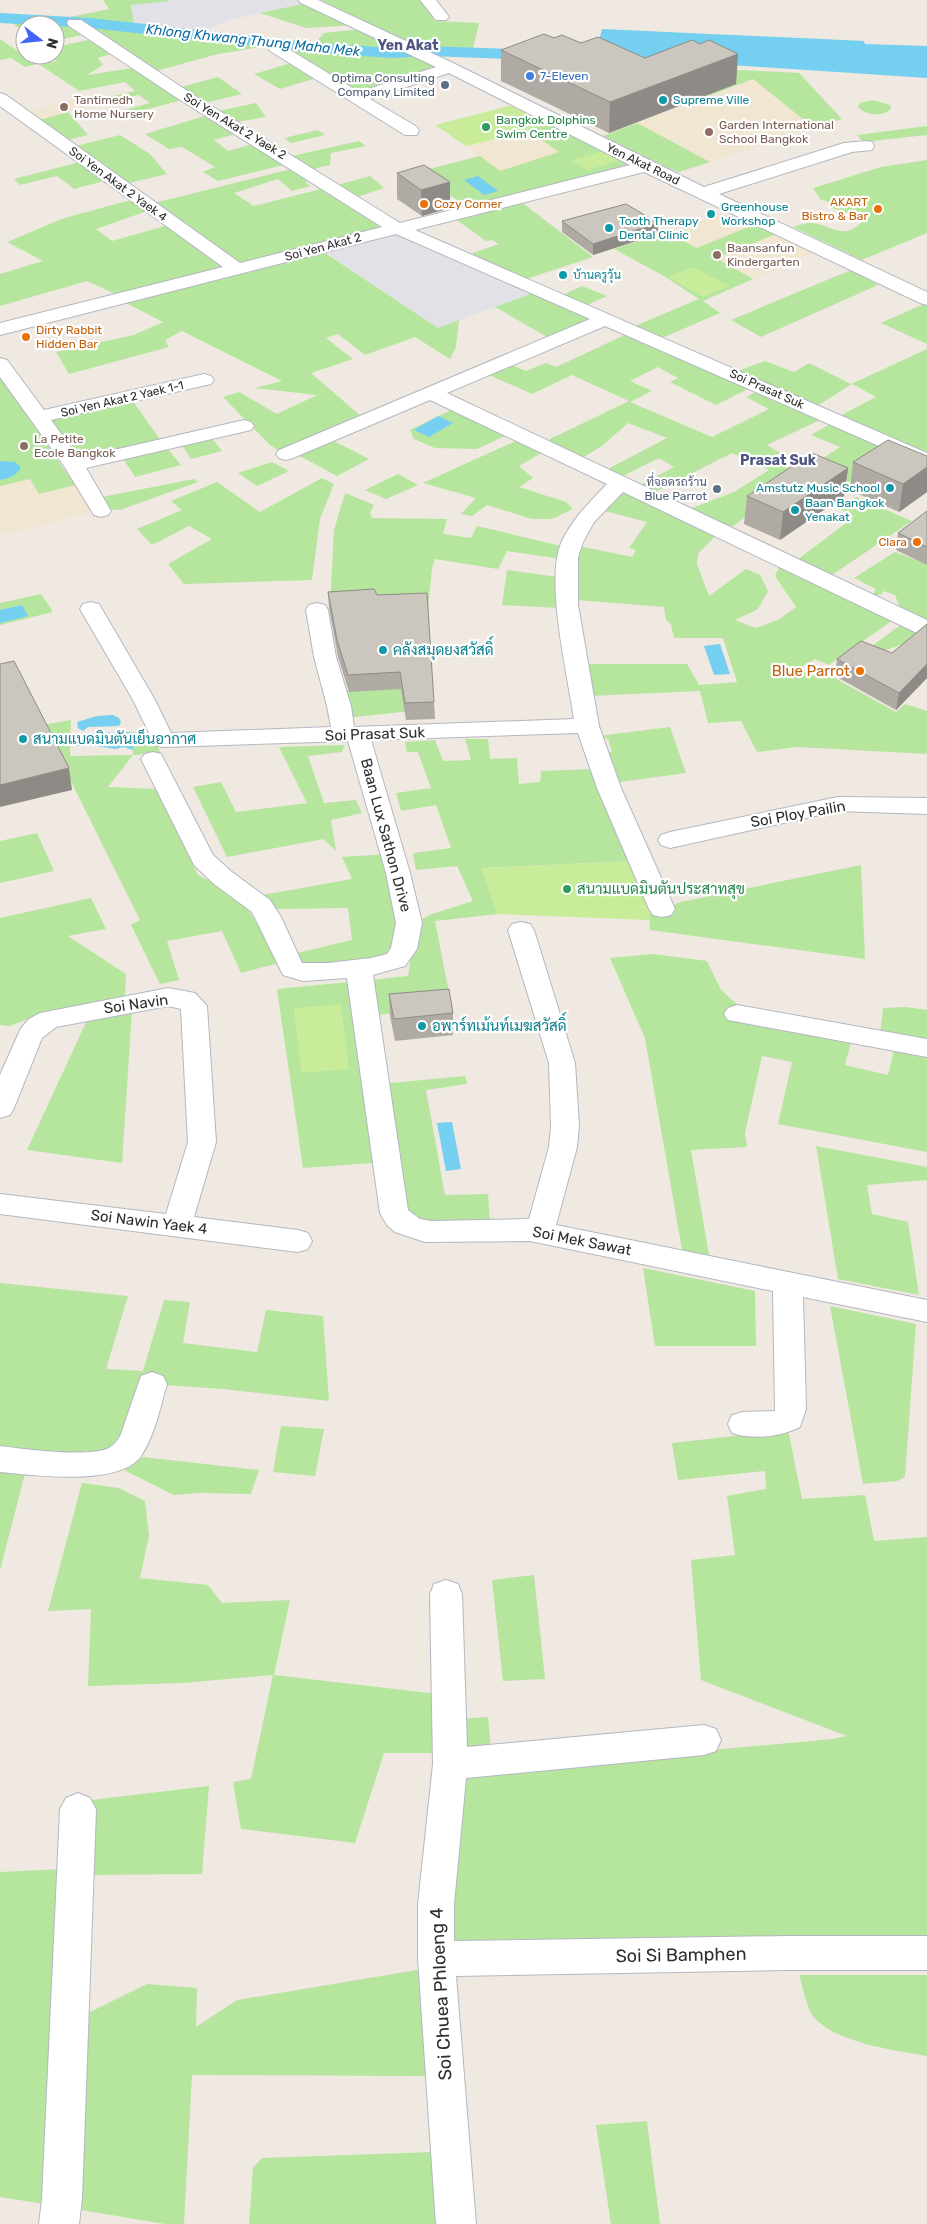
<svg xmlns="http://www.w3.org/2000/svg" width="927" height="2224" viewBox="0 0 927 2224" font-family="Rubik,Sarabun,sans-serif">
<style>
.industrial{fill:#e3e1e8}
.education{fill:#f0e6d1}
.green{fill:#b6e59e}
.pitch{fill:#c9ec9a}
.water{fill:#75cff0}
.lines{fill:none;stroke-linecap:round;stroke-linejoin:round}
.canal{fill:#75cff0;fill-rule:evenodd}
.minor-casing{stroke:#b4b7c1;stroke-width:2}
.minor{fill:#fff;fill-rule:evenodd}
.wall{fill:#afaba4}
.shaded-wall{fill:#8e8b86}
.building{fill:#cbc7bf;stroke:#8e8b86}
.shop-dot{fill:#3f7fe0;stroke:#fff;stroke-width:2}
.service-dot{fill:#5c6f8a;stroke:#fff;stroke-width:2}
.culture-dot{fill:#0f9aa8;stroke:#fff;stroke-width:2}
.education-dot{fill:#8d6e63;stroke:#fff;stroke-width:2}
.leisure-dot{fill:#2e9e5b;stroke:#fff;stroke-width:2}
.food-dot{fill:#e8710a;stroke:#fff;stroke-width:2}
.labels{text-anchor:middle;stroke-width:4.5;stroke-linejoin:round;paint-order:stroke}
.far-shop-label{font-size:12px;fill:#366cbe;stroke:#fff;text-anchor:start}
.far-service-label{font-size:12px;fill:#4e5e75;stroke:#fff;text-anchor:end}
.far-education-label{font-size:12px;fill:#785e54;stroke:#fff;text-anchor:start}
.far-culture-label{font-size:12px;fill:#0d838f;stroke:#fff;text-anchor:start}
.far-leisure-label{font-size:12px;fill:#27864d;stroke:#fff;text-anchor:start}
.far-street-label{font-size:12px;fill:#2e2e2e;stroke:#fff}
.far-food-label{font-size:12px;fill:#c56008;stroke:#fff;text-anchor:end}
.far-water-label{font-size:14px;font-style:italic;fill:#0d6fa3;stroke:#fff}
.far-neighbourhood-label{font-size:14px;font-weight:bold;fill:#4d5680;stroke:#fff}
.culture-label{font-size:15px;fill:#0d838f;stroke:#fff;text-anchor:start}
.food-label{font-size:15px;fill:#c56008;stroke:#fff;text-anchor:end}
.street-label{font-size:15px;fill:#2e2e2e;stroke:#fff}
.leisure-label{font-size:15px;fill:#27864d;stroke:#fff;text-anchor:start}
.near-street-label{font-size:18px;fill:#2e2e2e;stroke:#fff}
</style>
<rect width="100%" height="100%" fill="#efe9e1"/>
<!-- industrial -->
<path class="industrial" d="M173,0H300L307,3L233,19L200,32L134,24L131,5Z
M397,234L533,293L438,328L323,251Z"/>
<!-- education -->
<path class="education" d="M773,71L799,73L842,119L679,172L645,160L528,192L466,146L503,137L552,120L589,141Z
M85,96L98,104L39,120L27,112Z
M731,211L818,251L702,301L664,276L614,249Z
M20,403L92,512L2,535L0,531V407Z"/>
<!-- green -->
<path class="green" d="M103,0H168L169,1L131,5L134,24L65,18L109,9Z
M321,0H422L433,13L434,21L479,23L473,48L415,46Z
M307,3L355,25L306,28L260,13Z
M9,19L63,23L81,35L55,41V25L17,27Z
M84,25L263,45L266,46L218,54L156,71Z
M363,29L411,51L395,52L312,47L324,33Z
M0,39L37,64L25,67L11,58L0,60Z
M88,40L111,54L98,58L103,65L87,75L133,68L182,100L119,117L113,113L150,103L139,95L113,100L109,97L135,91L125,82L79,91L40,65L57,61L49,55H55V47Z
M285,48L420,57L437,66L436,69L378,87L374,86L368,91L359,93Z
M291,63L317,78L280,89L254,74Z
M602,63L799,73L842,119L814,128L753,79L703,98L651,77Z
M218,77L242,94L205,103L181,87Z
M873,100L890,105L891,109C882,117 867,116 858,107L860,103Z
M256,103L266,117L236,122L219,111Z
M68,112L88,135L68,140L39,120Z
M208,115L239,133L214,140L228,151L256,143L288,164L218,181L203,172L215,167L182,147L169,149L145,134Z
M552,120L635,163L467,207L417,172L480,156L500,171L559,152L526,129Z
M637,123L710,162L679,172L651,162L603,136Z
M927,126V135L863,142L857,135Z
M318,130L325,135L291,143L284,138Z
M120,135L150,154L167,174L129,183L76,146Z
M359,141L366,146L331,153L330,165L313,169L292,156Z
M927,160V233L862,260L793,227C799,225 806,223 812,223C831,225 845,242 863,220L858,216L832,208L831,203L820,199L813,188L881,167Z
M80,162L104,181L74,189L57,176L20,185L14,179Z
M295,168L312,179L305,182L310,186L292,191L278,179L234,193L254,206L325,188L383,227L244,263H236L154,203Z
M370,176L384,188L357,197L338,185Z
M131,200L147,211L96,229L112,241L165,226L227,267L117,295L87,281L0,306V274L43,261L7,242L64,218Z
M520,201L593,257L526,279L470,254L499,244L492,240L486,241L454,218Z
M758,223L779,233L716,258L753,279L703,301L720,313L662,338L635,326L699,299L664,276L614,249L665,232L697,248Z
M325,253L438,328L459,320L456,347L450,359L415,337L365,355L338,334L326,338L353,359L311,373L362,417L280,452L269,444L223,397L239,392L277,414L317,395L255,388L282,381L182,331L165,340L169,347L69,374L56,352L134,335L163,322L124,302Z
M851,270L878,285L761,337L731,320Z
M582,286L607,296L587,305L563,295Z
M533,293L590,319V321L549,338L495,307Z
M924,304L927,305V344L881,323Z
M627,334L750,388L716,405L670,382L678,378L658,367L630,381L652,391L630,402L712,437L769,409L746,397L758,391L822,419L767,445L780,453L768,460L807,476L728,529L687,510L734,492L769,470L732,453L653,493L638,486L674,467L659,458L621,477L606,470L667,438L628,423L602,446L582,458L546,441L629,401L572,375L532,394L487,374L509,364L526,371L546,363L556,367Z
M927,349V455L838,417L876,397L852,384L817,406L738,371L765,361L794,372L809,363L851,384Z
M0,376L75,485L39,494L30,479L0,486Z
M132,400L161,441L79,461L47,419Z
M451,410L507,435L477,449L435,448L414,439L410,430Z
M832,423L902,454L853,484L814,464L840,447L811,435Z
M211,437L222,451L191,459L181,444Z
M332,440L369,459L337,476L298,455Z
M518,440L543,452L519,466L533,478L519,487L566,502L573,509L552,519H532L487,505L472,516L461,514L476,498L423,483Z
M166,447L181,465L135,477L122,457Z
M272,462L289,471L257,486L238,473Z
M398,474L418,485L386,499L365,490Z
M322,478L334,484L320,519L312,580L184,584L168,564L212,539L189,526L152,545L137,529L182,510L171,501L217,482L260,512Z
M194,479L198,482L120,510L109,509L102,497Z
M626,489L717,534L698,554L697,564L709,596L746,569L760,575L768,591L758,609L735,620L756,628L778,620L796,607L775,576L780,565L893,620L829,665L815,659L799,668L814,676H831L896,712L905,704L927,711V754L797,747L757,752L741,721L708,723L700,691L590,696L583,664H687L699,685L737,682L723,638H674L671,624L666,620L664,607L577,600L579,546L632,557L636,550L629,548L647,522L601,510Z
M345,493L374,505L370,513L372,518L447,519L443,534L471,538L477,526L561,546L562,559L507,551L498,569L435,559L432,569L428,608L380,609L330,607L334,530Z
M856,497L912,521L832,575L797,560L854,517L839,508Z
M895,552L927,564V622L901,610L895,595L884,591L882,594L872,596L876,589L854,578Z
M507,570L559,577L560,608L502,605Z
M41,594L53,612L0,625V603Z
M902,624L927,636L850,662Z
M408,686L411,711L347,718L340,691Z
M71,720L70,756L133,755L132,732L150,733L161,753L133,755L108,787L156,789L198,875L238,895L283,962L241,973L222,931L167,941L179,980L160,984L131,925L140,920L43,725Z
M670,727L686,773L620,782L606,756L612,751L608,739L598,736Z
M465,739H488L490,759L517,758L519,784L540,782L541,771L593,769L633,861L481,868L498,914L435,921L452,1008L376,1015L370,980L408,976L416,923L429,915L473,901L457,866L416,870L413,853L451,848L436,805L401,811L396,793L431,788L418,752H407L405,742L435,740L443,761L471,760Z
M345,745L342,752L308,756L324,803L356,800L362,813L331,820L336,851L324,839L227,857L193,787L221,782L236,812L307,803L279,747Z
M37,833L54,871L0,883V841Z
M388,854L399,937L393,951L375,962L298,965L293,954L352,940L348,908L275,909L257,896L352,879L342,857Z
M861,865L865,959L650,930L649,914L681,902Z
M91,898L106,929L68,936L126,974L125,996L37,1016L9,1026L0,1025V918Z
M653,954L707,961L721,990L740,1007L851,1042L845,1065L888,1075L894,1050L927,1056V1152L778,1124L792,1062L762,1056L745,1133L747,1147L691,1150L709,1255L682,1250L645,1038L610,958Z
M349,982L373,1163L303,1168L277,989Z
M906,1007L927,1010V1042L880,1034L883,1008Z
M132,1011L122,1163L27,1150L88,1018Z
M465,1076L467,1084L426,1090L445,1195L488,1194L490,1224L417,1225L404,1218L380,1084Z
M816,1146L927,1167V1180L867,1185L872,1214L908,1222L919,1295L838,1279Z
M643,1268L755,1291L756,1346H655Z
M0,1283L128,1296L106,1369L143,1371L164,1300L190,1302L183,1343L257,1352L266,1310L323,1316L329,1401L223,1389L165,1385L118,1449L110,1455L0,1450Z
M830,1306L916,1324L905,1477L897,1481L863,1484Z
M281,1426L324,1429L315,1476L273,1472Z
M788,1430L802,1499L865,1495L874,1541L927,1537V1941L444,1949L456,1778L711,1750L833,1739L847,1736L701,1680L691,1560L735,1555L727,1496L766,1489L765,1471L678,1480L672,1443Z
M143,1457L259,1470L251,1494L198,1493L174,1495L124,1470Z
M0,1467L26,1470L0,1570Z
M82,1483L119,1488L145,1501L149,1536L140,1578L208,1585L222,1603L290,1600L274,1675L438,1694V1753H384L355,1843L241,1829L233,1782L251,1779L273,1675L183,1683L88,1686L91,1609L48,1611Z
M534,1575L545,1679L503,1681L492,1580Z
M488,1717L491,1751L461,1749L460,1719Z
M209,1786L202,1874L88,1875L91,1800Z
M64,1869L51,2205L0,2197V1872Z
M423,1969L427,2076L192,2075L184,2224H165L75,2209L82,2016L147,1984L197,1988L196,2027L237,2000Z
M799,1975H927V2056C894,2050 835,2043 813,2016C807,2008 802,1985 799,1975Z
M647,2121L660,2224H611L596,2125Z
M434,2152L441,2224H249L253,2168L262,2158Z"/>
<!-- pitch -->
<path class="pitch" d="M517,104L552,120L503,137L466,146L435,125Z
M603,151L618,161L587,170L572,160Z
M693,267L729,286L703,297L667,277Z
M633,861L656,911L649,914V920L498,914L481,868Z
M341,1004L349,1069L301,1073L294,1008Z"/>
<!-- water -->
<path class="water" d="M602,29L864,41L865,44L927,46V78L595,56Z
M478,176L498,191L484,195L464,180Z
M438,416L453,423L429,437L414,430Z
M0,461L15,462L21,467C17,476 9,478 0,480Z
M22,605L28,616L0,623V610Z
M720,644L730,674L714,675L704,646Z
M113,715L119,718L121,722L119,726L88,727L83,731L78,728L77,722L97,716Z
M132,732L133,750L124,747L115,749L97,746H71L73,734Z
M452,1122L461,1169L446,1171L437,1123Z"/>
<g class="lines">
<!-- canal -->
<path class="canal" d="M0,13L90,18L316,43L393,48L428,46L541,50L547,51L549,55L547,59L541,60L428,56L393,58L316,53L90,28L0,23Z"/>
<defs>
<path id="minor" d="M298,0H318L453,63L704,187L844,143L866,141L872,142L874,146L872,150L852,152L719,194L927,292V305L920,303L644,172L415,230L927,453V466L920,464L605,326L447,393L927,620V636L919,634L623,492L594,522L583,542L578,557V605L599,726L621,788L675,909L671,915L662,917L653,915L649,909L597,788L578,733L371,740L410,873L422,923L417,949L405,966L373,975L408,1210L420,1219L431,1221L529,1219L549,1147L551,1126L549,1063L508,930L512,924L521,922L530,924L534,930L575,1063L579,1126L577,1147L556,1225L927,1300V1322L803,1297L806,1409L800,1427C780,1437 754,1440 732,1433L728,1424L732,1415L743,1412L775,1411L773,1291L530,1241L425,1242L395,1232L387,1225L380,1213L347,978L303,981L283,975L252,912L214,884L194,865L141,759L145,754L153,752L161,754L213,855L232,872L270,900L281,917L302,963H328L371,958L387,954L391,948L396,923L386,873L348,741L163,747L155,745L133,700L80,609L83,604L91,602L99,604L155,700L171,733L331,727L327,706L314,657L306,610L309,605L317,603L325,605L328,610L336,657L351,706L354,727L574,719C568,677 544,578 562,541C573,518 590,502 607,484L430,400L293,458L286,460L279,458L276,454L279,450L590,319L396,234L0,335V323L223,267L0,106V93L6,95L240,263L382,227L177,98L69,26L67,23L69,20H81L189,92L400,223L630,165L449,73L370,99L417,127L419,131L417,135H405L270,51L268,48L270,45H282L359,92L436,67L301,3Z
M420,0H436L449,17L446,20H436Z
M0,358L7,360L44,410L204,374L211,376L214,380L211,384L51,420L79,458L244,420L251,422L254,426L251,430L86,468L111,511L108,515L101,517L94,515L64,466L0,377Z
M838,797L927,798V814L838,811L670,848L661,845L658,840L661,835L670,832Z
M168,988L195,993L207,1006L216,1142L194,1217L298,1230L308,1233L312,1241L308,1249L298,1252L0,1214V1194L166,1214L188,1142L181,1009L168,1006L56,1027L42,1038L14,1108L10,1115L0,1118V1075L21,1028L29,1019L40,1013Z
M737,1005L927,1039V1057L728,1020L724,1014L728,1008Z
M152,1372L163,1376L167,1384C160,1408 155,1435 141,1456C120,1487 33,1475 0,1472V1446C24,1449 88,1458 109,1448C114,1445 119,1439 121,1434L141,1376Z
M446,1580L458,1584L462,1594L467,1747L704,1725L716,1729L721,1740L716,1751L704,1755L466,1778L454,1904V1941L787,1936H927V1970H787L456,1976L476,2224H436L418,1959V1904L433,1764L430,1594L434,1584Z
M78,1793L90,1798L96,1809L82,2199L79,2224H39L42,2199L60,1809L66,1798Z"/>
</defs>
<!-- minor casing -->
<use href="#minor" class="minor-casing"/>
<!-- minor -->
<use href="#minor" class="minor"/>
</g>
<!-- wall -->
<path class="wall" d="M581,43L645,58L700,44L738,54L736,84L609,133L501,81V50Z
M397,173L450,208L422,216L397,199Z
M562,221L658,223V234L593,255L562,232Z
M927,456V492L899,512L850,490L853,462Z
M848,468L844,496L780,540L744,524L747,496Z
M927,511V565L896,550L898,533Z
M328,592L434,702L435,719L406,720L401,689L349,692L338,657L329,608Z
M927,624V678L896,710L835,676L837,659L892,653Z
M389,994L453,1013V1035L395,1041L390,1016Z"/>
<!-- shaded-wall -->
<path class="shaded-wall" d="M738,54L736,84L609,133L610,102Z
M450,182V208L422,216L421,190Z
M658,223V234L593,255V244Z
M927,467V492L899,512L903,484Z
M848,468L844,496L780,540L783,512Z
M927,664V678L896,710L899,693Z
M69,768L72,790L0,807V785Z"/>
<!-- building -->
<path class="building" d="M544,34L554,38L562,35L581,43L598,37L645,58L692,40L700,44L709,40L738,54L610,102L501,50Z
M424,165L450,182L421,190L397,173Z
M626,204L658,223L593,244L562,221Z
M888,440L927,456V467L903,484L853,462Z
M812,453L848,468L783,512L747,496Z
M927,511V547L898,533Z
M374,589L377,595L427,593L434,702L405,703L400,672L348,675L337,640L328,592Z
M927,624V664L899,693L837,659L861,641L892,653Z
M14,661L69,768L0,785V664Z
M449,989L453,1013L394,1019L389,994Z"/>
<!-- markers -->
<circle class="shop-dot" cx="530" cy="76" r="5"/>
<g class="service-dot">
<circle cx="445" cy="85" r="5"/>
<circle cx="717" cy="489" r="5"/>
</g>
<g class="culture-dot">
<circle cx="663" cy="100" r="5"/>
<circle cx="711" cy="214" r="5"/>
<circle cx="609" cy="228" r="5"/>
<circle cx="563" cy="275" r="5"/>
<circle cx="890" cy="488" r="5"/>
<circle cx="795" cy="510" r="5"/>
<circle cx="383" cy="650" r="5"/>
<circle cx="23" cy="739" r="5"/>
<circle cx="422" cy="1026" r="5"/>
</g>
<g class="education-dot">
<circle cx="64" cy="107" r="5"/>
<circle cx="709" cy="132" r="5"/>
<circle cx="717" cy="255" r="5"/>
<circle cx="24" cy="446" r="5"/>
</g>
<g class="leisure-dot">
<circle cx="486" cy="127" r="5"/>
<circle cx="567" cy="889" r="5"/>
</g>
<g class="food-dot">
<circle cx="424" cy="204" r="5"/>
<circle cx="878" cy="209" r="5"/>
<circle cx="26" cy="337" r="5"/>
<circle cx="917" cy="542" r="5"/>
<circle cx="860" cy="671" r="5"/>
</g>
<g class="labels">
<!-- far-shop labels -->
<g class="far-shop-label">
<text x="540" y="80">7-Eleven</text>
</g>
<!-- far-service labels -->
<g class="far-service-label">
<text x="435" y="82">Optima Consulting<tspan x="435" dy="14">Company Limited</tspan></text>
<text x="707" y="486">ที่จอดรถร้าน<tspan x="707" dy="14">Blue Parrot</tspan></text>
</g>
<!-- far-education labels -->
<g class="far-education-label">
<text x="74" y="104">Tantimedh<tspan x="74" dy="14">Home Nursery</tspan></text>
<text x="719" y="129">Garden International<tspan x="719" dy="14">School Bangkok</tspan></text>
<text x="727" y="252">Baansanfun<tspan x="727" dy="14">Kindergarten</tspan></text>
<text x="34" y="443">La Petite<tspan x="34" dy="14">Ecole Bangkok</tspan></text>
</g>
<!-- far-culture labels -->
<g class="far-culture-label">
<text x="673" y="104">Supreme Ville</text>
<text x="721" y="211">Greenhouse<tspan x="721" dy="14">Workshop</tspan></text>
<text x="619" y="225">Tooth Therapy<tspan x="619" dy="14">Dental Clinic</tspan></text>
<text x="573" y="279">บ้านครูวุ้น</text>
<text x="880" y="492" text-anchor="end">Amstutz Music School</text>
<text x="805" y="507">Baan Bangkok<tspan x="805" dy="14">Yenakat</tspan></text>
</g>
<!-- far-leisure labels -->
<g class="far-leisure-label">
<text x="496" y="124">Bangkok Dolphins<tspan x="496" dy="14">Swim Centre</tspan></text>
</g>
<!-- far-street labels -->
<g class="far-street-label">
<text transform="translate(235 126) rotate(31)" y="4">Soi Yen Akat 2 Yaek 2</text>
<text transform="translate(643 164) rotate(26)" y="4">Yen Akat Road</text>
<text transform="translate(118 184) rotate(36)" y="4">Soi Yen Akat 2 Yaek 4</text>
<text transform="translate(323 247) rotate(-15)" y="4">Soi Yen Akat 2</text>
<text transform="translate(767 389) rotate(24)" y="4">Soi Prasat Suk</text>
<text transform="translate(122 399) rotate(-13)" y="4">Soi Yen Akat 2 Yaek 1-1</text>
</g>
<!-- far-food labels -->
<g class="far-food-label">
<text x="868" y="206">AKART<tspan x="868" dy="14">Bistro &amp; Bar</tspan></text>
<text x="434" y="208" text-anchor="start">Cozy Corner</text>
<text x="36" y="334" text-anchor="start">Dirty Rabbit<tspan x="36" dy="14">Hidden Bar</tspan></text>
<text x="907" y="546">Clara</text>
</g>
<!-- far-water labels -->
<g class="far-water-label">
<text transform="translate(253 40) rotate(6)" y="5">Khlong Khwang Thung Maha Mek</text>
</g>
<!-- far-neighbourhood labels -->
<g class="far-neighbourhood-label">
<text x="408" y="50">Yen Akat</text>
<text x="778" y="465">Prasat Suk</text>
</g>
<!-- culture labels -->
<g class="culture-label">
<text x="393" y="655">คลังสมุดยงสวัสดิ์</text>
<text x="33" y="744">สนามแบดมินตันเย็นอากาศ</text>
<text x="432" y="1031">อพาร์ทเม้นท์เมฆสวัสดิ์</text>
</g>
<!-- food labels -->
<g class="food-label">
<text x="850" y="676">Blue Parrot</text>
</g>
<!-- street labels -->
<g class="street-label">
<text transform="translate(375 734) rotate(-2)" y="5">Soi Prasat Suk</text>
<text transform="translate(798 814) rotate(-10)" y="5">Soi Ploy Pailin</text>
<text transform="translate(386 835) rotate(75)" y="5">Baan Lux Sathon Drive</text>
<text transform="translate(136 1004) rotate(-8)" y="5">Soi Navin</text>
<text transform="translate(149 1222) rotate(7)" y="5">Soi Nawin Yaek 4</text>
<text transform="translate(582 1241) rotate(11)" y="5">Soi Mek Sawat</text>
</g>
<!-- leisure labels -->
<g class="leisure-label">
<text x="577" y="894">สนามแบดมินตันประสาทสุข</text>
</g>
<!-- near-street labels -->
<g class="near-street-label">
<text transform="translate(681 1955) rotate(-1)" y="6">Soi Si Bamphen</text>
<text transform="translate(441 1994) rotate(-93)" y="6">Soi Chuea Phloeng 4</text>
</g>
</g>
<!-- north arrow -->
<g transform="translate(40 40) rotate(106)"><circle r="24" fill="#ffffff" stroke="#ababab"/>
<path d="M0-4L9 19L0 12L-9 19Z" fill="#4264fb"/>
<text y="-8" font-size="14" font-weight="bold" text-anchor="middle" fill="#2e2e2e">N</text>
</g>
</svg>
